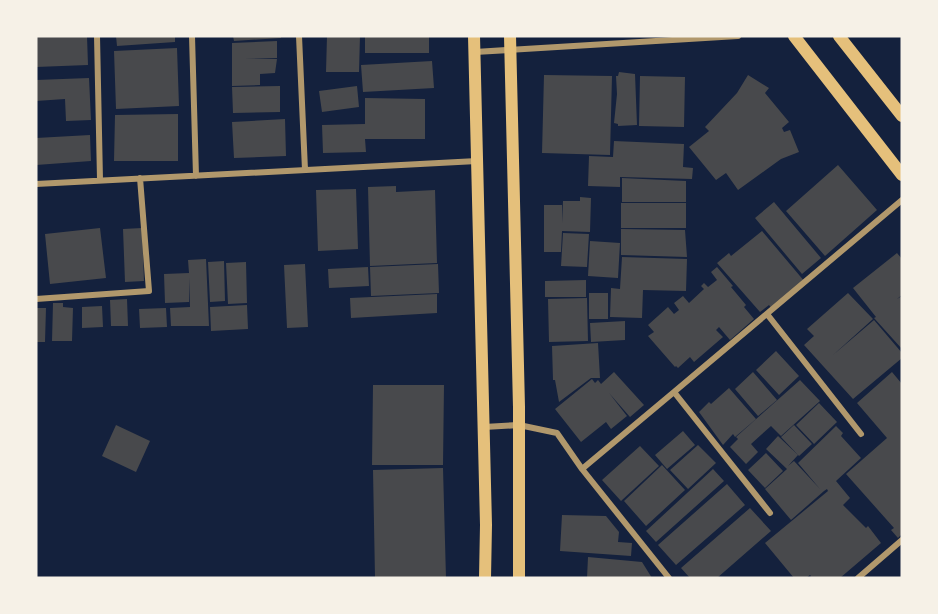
<svg xmlns="http://www.w3.org/2000/svg" width="938" height="614" viewBox="0 0 938 614" font-family="'Noto Serif',serif">
<style>
.building{fill:#48494c}
.lines{fill:none;stroke-linecap:round;stroke-linejoin:round}
.minor{stroke:#b1986c;stroke-width:6}
.secondary{stroke:#e5c07b;stroke-width:12}
</style>
<rect width="100%" height="100%" fill="#14213d"/>
<!-- building -->
<path class="building" d="M36,36H87L88,65L36,67Z
M116,36H175V42L117,46Z
M233,36H281V38L234,41Z
M327,36H360L359,72H326Z
M365,36H429V53H365Z
M277,41V58L244,59H277L275,73L260,74V85L232,86V43Z
M177,48L179,106L116,109L114,51Z
M432,61L434,88L363,92L361,65Z
M619,72L635,74L637,125L618,126V124L614,123L617,94L616,76H618Z
M544,75L612,76L610,155L542,153Z
M748,75L769,88L765,93L789,122L782,128L784,132L790,130L799,152L781,159L738,190L726,173L716,180L689,147L709,131L705,127L737,93Z
M640,76L685,77L684,127L639,126Z
M89,78L91,120L66,121L65,99L36,101V80Z
M280,86V112L233,113L232,87Z
M357,86L359,107L322,112L319,91Z
M365,98L425,99V139H365L366,152L323,153L322,125L365,124Z
M178,114V161H114L115,115Z
M285,119L286,156L234,158L232,122Z
M90,135L91,161L36,165V138Z
M614,141L684,144L683,167L693,168L692,179L620,177V187L588,186L589,156L613,157Z
M838,165L877,210L825,256L786,211Z
M622,178L686,181V202H622Z
M396,186V192L435,190L437,263L370,266L368,187Z
M356,189L358,249L318,251L316,190Z
M580,197L591,198L590,232L562,231L561,252H544V205H562V223L563,201H580Z
M774,202L821,258L802,274L755,218Z
M621,203H686V228H621Z
M100,228L106,278L50,284L45,234Z
M142,228L144,281L125,282L123,229Z
M621,229L685,230L687,257L621,255Z
M762,231L805,282L772,309L769,305L760,312L717,263L729,253L731,256Z
M563,233L589,234L587,267L561,266Z
M590,241L620,243L618,278L588,276Z
M897,253L902,259V295L897,299L902,296V349L874,318L876,317L853,288Z
M622,257L687,259L686,291L643,290L642,318L610,317L611,288L620,289Z
M206,259L209,326H171L170,308L190,307L189,278V302L165,303L164,274L189,273L188,260Z
M224,261L225,301L210,302L208,262Z
M246,262L247,303L228,304L226,263Z
M305,264L308,327L287,328L284,265Z
M438,264L439,293L371,296L370,267Z
M368,267L369,286L329,288L328,269Z
M717,267L733,286L731,287L746,305L744,307L754,319L730,340L719,327L716,330L723,337L694,362L690,357L678,368L676,366L675,367L648,336L654,332L648,325L668,307L674,314L679,310L674,303L683,296L689,303L704,289L701,286L704,283L708,287L717,280L711,272Z
M586,280V297H545V281Z
M589,293H608V319H589Z
M848,293L873,319L833,355L874,320L902,353V358L853,399L804,345L814,336L807,329Z
M437,294V313L351,318L350,298Z
M587,298L588,341L549,342L548,299Z
M127,299L128,326H111L110,300Z
M53,303H63V307L73,308L72,341H52Z
M247,305L248,329L211,331L210,307Z
M102,306L103,327L82,328V307Z
M36,308H46L45,342H36Z
M166,308L167,327L140,328L139,309Z
M625,321V340L591,342L590,323Z
M598,343L600,378H591L559,402L555,380H553L552,346Z
M776,351L799,376L779,395L756,370Z
M614,372L644,405L630,417L609,393L627,416L611,429L606,422L581,442L555,409L592,379L595,383L598,380L601,384Z
M753,372L777,400L758,416L735,389Z
M892,372L902,384V534L898,538L891,530L894,528L846,474L887,438L857,403Z
M800,380L820,401L781,436L771,426L751,444L758,452L746,464L730,447L738,439L736,437Z
M373,385H444L443,465H372Z
M729,388L756,419L735,437L733,434L723,445L699,412L709,402L711,404Z
M819,403L837,422L814,444L796,425Z
M116,425L150,441L136,472L102,456Z
M794,425L812,444L799,456L781,437Z
M836,426L843,433L841,436L861,458L836,481L850,498L843,505L866,528L868,526L881,543L840,578H809L811,576L810,575L806,578H794L765,543L828,491L827,489L824,491L791,520L765,489L787,469L766,449L778,436L798,455L788,466L794,461L820,489L798,463Z
M683,431L695,445L667,469L655,455Z
M698,445L716,463L688,489L670,470Z
M640,446L659,466L621,501L602,480Z
M766,453L783,471L765,488L748,470Z
M662,465L685,490L646,526L624,501Z
M443,468L446,578H375L373,470Z
M713,469L724,481L656,542L646,531Z
M727,484L745,505L676,565L658,545Z
M750,508L771,531L717,578H690L681,568Z
M562,515L606,516L619,532L618,542L632,543L631,556L560,551Z
M588,557L642,562L652,578H587Z"/>
<g class="lines">
<!-- minor -->
<path class="minor" d="M97,36L100,180
M192,36L196,176
M299,36L305,170
M475,52L738,36
M36,184L477,161
M36,299L149,291L140,178
M767,314L861,434
M674,392L770,513
M484,427L519,425L557,433L582,469L669,578
M582,469L674,392L902,200
M858,578L902,540"/>
<!-- secondary -->
<path class="secondary" d="M474,36L486,525L485,578
M510,36L519,407V578
M794,36L902,175
M839,36L902,116"/>
</g>
<!-- border -->
<rect width="938" height="614" fill="none" stroke="#f6f1e7" stroke-width="75"/>
</svg>
